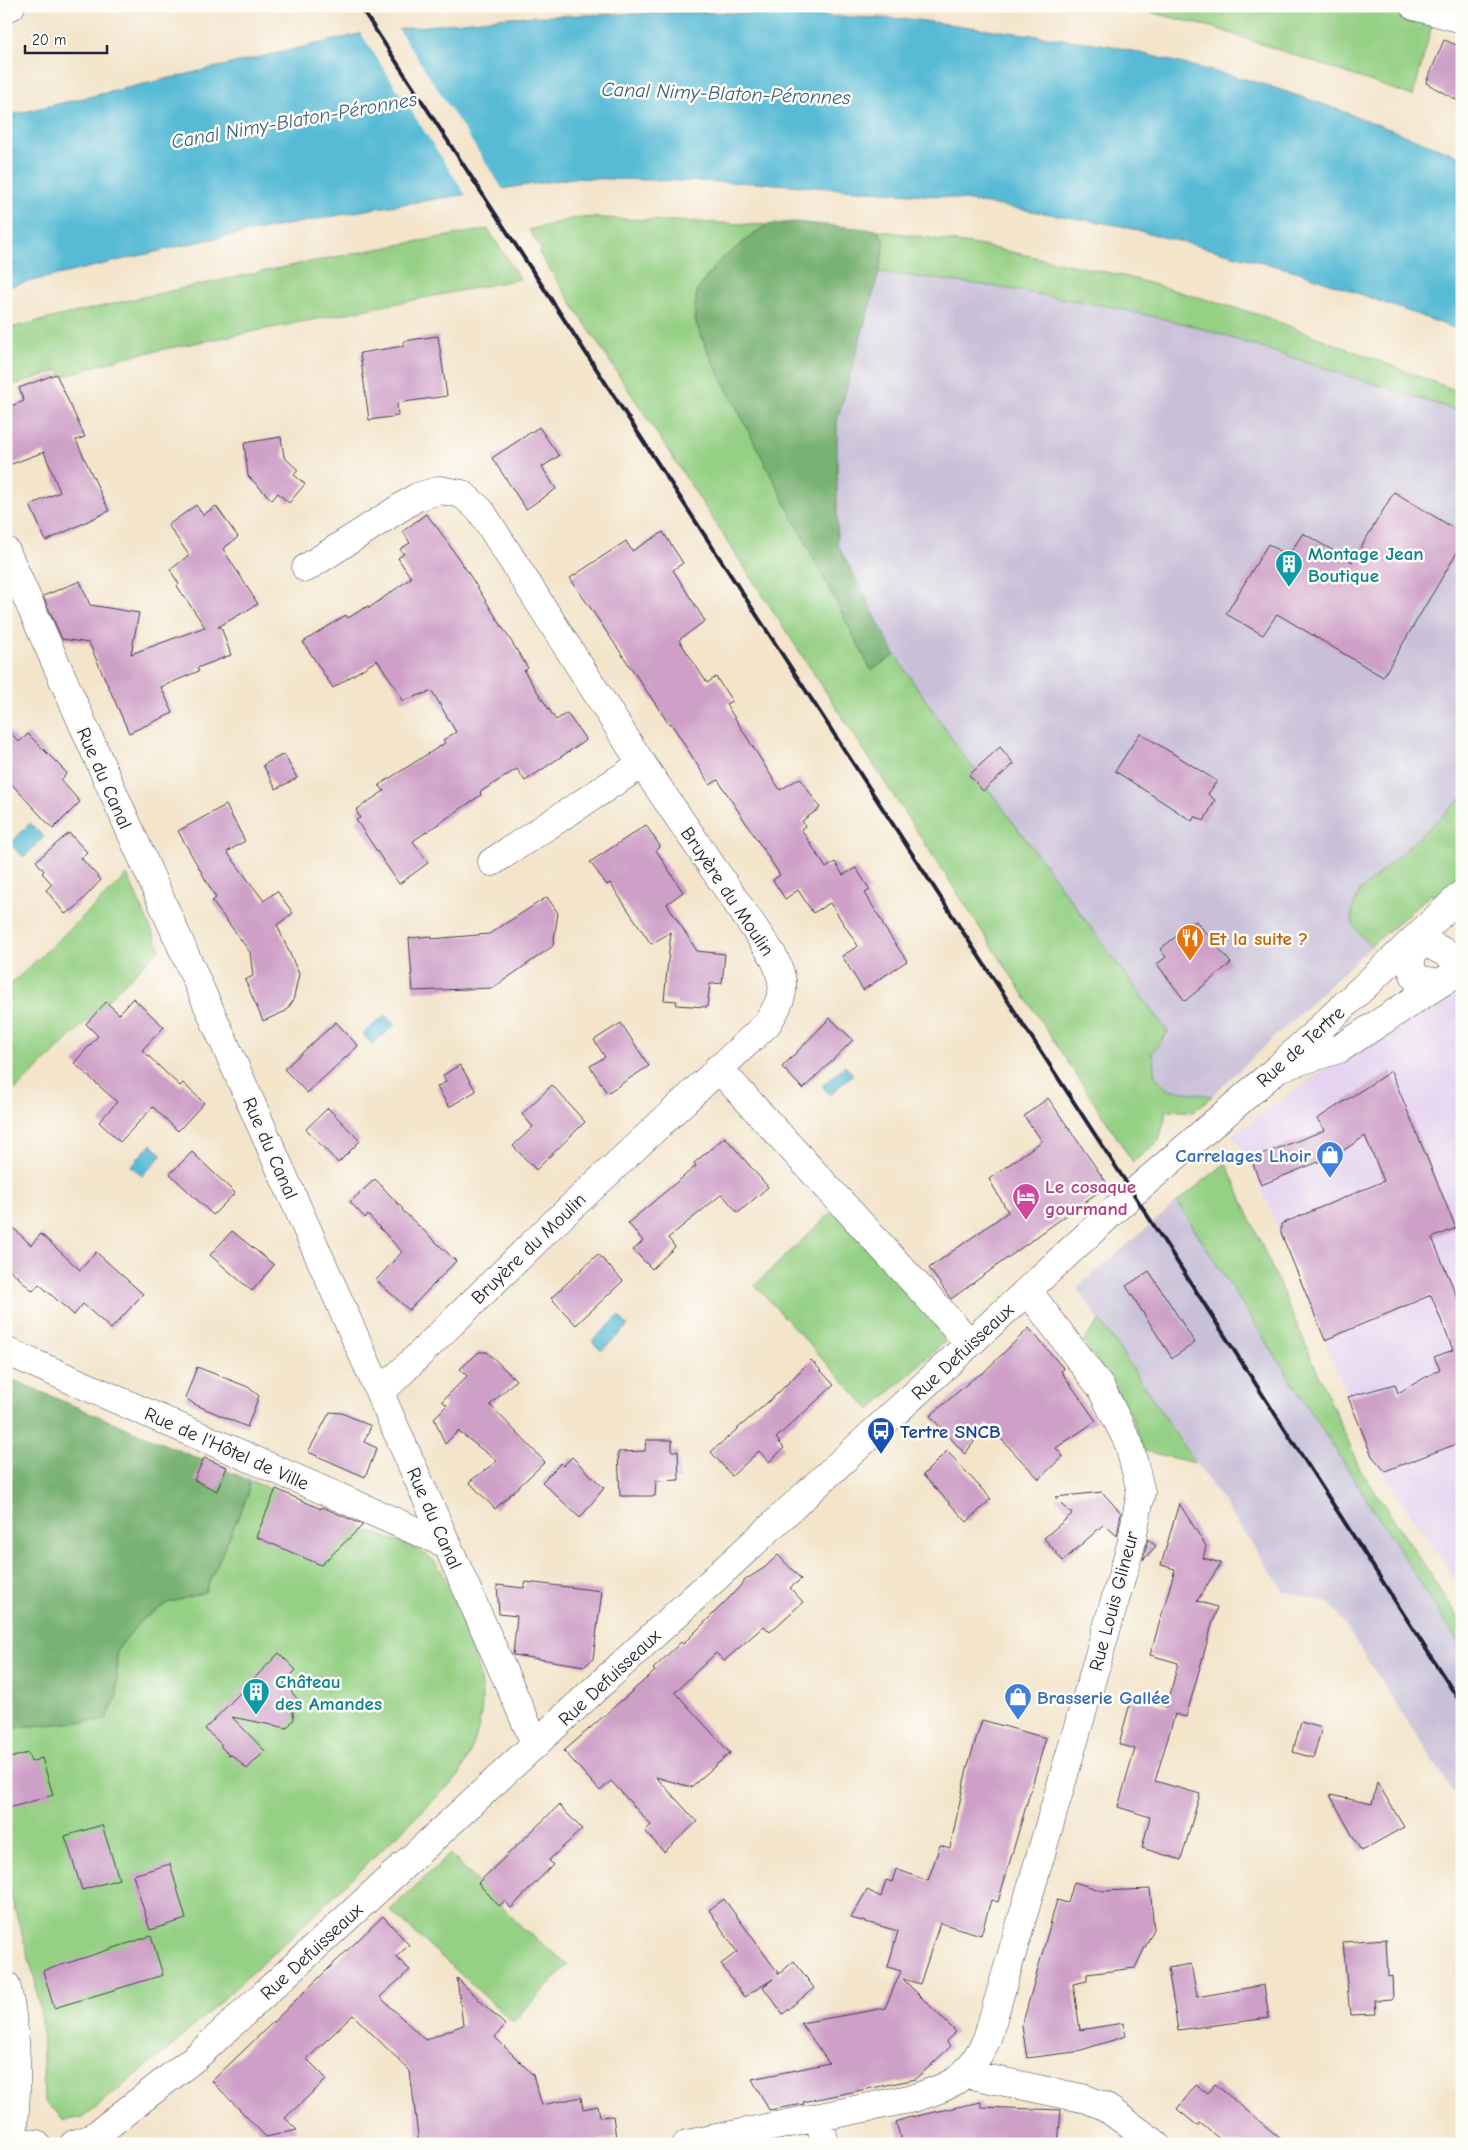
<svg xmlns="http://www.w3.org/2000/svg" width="1468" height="2150" viewBox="0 0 1468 2150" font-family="'Comic Neue',sans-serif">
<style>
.built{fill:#e5d3f0}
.industrial{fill:#c7c0d8}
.green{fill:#95d084;stroke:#5c7960}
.forest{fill:#78b272;stroke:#4d6a56}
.water{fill:#58bbd6;stroke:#3d6e88}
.pier{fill:#f3e4ca}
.building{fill:#ce9fc7}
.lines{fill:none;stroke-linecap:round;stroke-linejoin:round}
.minor-casing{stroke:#413f50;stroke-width:29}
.major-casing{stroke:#413f50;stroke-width:29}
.minor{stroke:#fff;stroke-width:28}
.major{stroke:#fff;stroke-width:28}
.rail{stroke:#22223b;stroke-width:4}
.labels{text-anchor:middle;stroke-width:5;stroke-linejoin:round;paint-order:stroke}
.culture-label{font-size:19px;font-weight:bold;fill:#0d838f;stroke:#fdfcf7;text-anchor:start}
.street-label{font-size:19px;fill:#22223b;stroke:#fdfcf7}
.food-label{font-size:19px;font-weight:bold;fill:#c56008;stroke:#fdfcf7;text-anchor:start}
.shop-label{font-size:19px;font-weight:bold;fill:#366cbe;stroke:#fdfcf7;text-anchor:end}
.hotel-label{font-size:19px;font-weight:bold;fill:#b23c85;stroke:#fdfcf7;text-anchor:start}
.transit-label{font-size:19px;font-weight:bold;fill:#164399;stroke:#fdfcf7;text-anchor:start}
.water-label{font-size:20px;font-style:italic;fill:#385f79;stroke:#fdfcf7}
</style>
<rect width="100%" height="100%" fill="#fdfcf7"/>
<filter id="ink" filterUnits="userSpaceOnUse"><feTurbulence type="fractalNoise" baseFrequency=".02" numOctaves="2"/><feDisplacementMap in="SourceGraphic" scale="10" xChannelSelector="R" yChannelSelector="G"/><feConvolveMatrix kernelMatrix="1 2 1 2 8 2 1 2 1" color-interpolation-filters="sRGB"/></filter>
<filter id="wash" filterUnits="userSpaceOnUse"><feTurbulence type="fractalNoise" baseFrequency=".0096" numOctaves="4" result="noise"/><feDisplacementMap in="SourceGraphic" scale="20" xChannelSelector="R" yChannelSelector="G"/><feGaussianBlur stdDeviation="1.12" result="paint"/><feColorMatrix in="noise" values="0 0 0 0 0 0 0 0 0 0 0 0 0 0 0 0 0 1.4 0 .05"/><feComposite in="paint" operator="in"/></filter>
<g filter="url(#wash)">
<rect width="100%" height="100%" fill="#f3e4ca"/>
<!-- built -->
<path class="built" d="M1462,984V1590L1372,1456L1249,1158L1232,1135L1326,1068Z"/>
<!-- industrial -->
<path class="industrial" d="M879,272L991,286L1107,306L1194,326L1462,412V798L1360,891L1354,928L1371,946L1212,1096L1167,1089L1155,1076L1152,1052L959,749L895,655L837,543V421Z
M1177,1202L1462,1648V1805L1331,1604L1284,1591L1077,1288Z"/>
<!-- green -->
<path class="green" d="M1124,6H1369L1433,22L1413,96L1215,28Z
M579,217L766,225C738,247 687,277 695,319C697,330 704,342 708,352L871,670L895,655L959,749L1168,1032L1152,1052L1155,1076L1167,1089L1212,1096L1193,1112L1167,1110L1159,1141L1133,1162L539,253L542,251L529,230Z
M488,229L520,279L124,357L61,377L59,370L6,388V329C166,290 326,257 488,229Z
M877,230L983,246L1124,276L1260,315L1462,393V412L1194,326L1107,306L991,286L879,272L885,241Z
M1462,798V922L1431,894L1371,946C1350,924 1346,920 1360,891Z
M127,875L160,949L16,1090L6,1076V989Z
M1226,1163L1360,1469L1462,1622V1648L1177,1202Z
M837,1207L952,1335L870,1410L755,1285Z
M1100,1320L1195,1463L1144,1451L1128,1408L1083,1341Z
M249,1480C285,1495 321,1512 357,1527C379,1536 406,1542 427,1555C444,1567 449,1589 456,1607C483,1676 496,1706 459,1776L283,1944L171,2047L82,2118L64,2120L44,2101L42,2022L35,1980L6,1879V1728L106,1720L117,1696V1650L140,1621L168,1602L205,1592L248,1495Z
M450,1854L526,1931L568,1964L513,2022L390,1910Z"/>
<!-- forest -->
<path class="forest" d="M794,222L877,230L885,241L879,272L837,421V543L895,655L871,670L708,352L695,318L697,291L719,261L766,225Z
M6,1377L249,1480L248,1495L205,1592L168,1603L140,1621L117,1650V1696L106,1720L6,1728Z"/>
<!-- water -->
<path class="water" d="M700,12L909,19L1108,45L1260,83L1337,109L1462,157V331L1299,272L1117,225L939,196L762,183L573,178L371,209L202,241L6,287V116L364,33L508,17Z
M30,823L44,837L24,857L10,844Z
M386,1015L395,1025L372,1044L363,1034Z
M845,1066L853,1074L830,1095L822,1086Z
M151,1144L162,1155L142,1176L131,1166Z
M619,1316L628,1326L601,1351L592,1341Z"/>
<!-- pier -->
<path class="pier" d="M397,27L504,191L467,197L360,32Z"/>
<g id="blocks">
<!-- building -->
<path class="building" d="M1444,40L1462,47V103L1426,83Z
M438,336L447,396L397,403L398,416L369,420L360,353L404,346V341Z
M56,374L85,437L76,440L109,511L46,541L30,505L60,492L44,452L6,466V408L24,401L19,388Z
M539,427L559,456L542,467L556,489L526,509L492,458Z
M281,437L284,457L298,470L294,475L305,484L289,503L278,493L272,500L248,476L244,443Z
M1394,492L1462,533V544L1383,677L1277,614L1263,635L1226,614L1268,544L1288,556L1303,533L1352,562Z
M196,505L203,515L216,506L238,537L223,549L258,604L218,627H221L231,655L197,668L199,671L161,687L173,713L129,733L89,643L62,639L43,596L80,581L90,605L139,613L131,654L205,627L177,586L179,584L170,570L189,555L168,525Z
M426,514L439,530L467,571L528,668L524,671L556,720L567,713L586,740L525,781L517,769L480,792L481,795L413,841L428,863L399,884L356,820L360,818L356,810L384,791L379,785L445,743L443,740L456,732L432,691L402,701L398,691L377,660L333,688L303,642L346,615L348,618L368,606L369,608L411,578L398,558L404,554L400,549L410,543L403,531Z
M663,532L683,563L673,570L705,621L679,640L707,683L716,677L732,701L726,704L780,790L800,778L820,808L802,821L805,826L801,829L826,868L835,862L843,875L856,868L870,890L865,893L883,923L882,924L907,961L863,990L842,956L858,946L830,903L813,913L798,890L785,899L773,880L780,875L718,780L710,785L671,723L669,724L570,578L626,541L632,551Z
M6,728L19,742L28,734L67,773L61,780L80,802L53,829L6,778Z
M1140,733L1217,781L1208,794L1215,800L1204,821L1195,816L1192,821L1115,771Z
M1000,747L1014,764L983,791L969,775Z
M284,754L297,778L276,789L263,765Z
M226,805L245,841L227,852L264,901L277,891L293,913L277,925L299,974L293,1001L286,1011L263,1021L245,980L253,976L250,952L212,901L216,898L178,831Z
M646,825L660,846L656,850L683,892L667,904L697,951L725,954L722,983L710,984L707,1007L676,1005L677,1001L664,1000L671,932L651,944L610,883L607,885L590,862Z
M69,833L87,852L81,858L101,880L75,908L65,914L46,890L52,884L42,873L44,871L36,861Z
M547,897L558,913L553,946L493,988L413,991L409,938L432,936V939L489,934Z
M1196,921L1231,963L1185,1001L1157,964L1166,957L1160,949Z
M133,998L164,1027L142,1050L180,1086L183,1083L204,1103L178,1131L153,1107L120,1142L99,1122L117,1102L74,1063L98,1036L86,1024L106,1002L119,1014Z
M830,1018L853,1040L803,1089L782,1067Z
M336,1022L358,1046L307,1093L284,1069Z
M621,1023L649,1066L607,1093L590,1066L605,1057L594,1040Z
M460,1065L476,1091L449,1107L437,1087L446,1082L443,1075Z
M1391,1071L1456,1228L1432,1238L1462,1308V1442L1385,1471L1372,1456L1348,1397L1395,1384L1398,1393L1440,1369L1434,1357L1453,1350L1431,1295L1325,1340L1281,1233V1224L1384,1181L1365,1136L1338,1154L1261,1185L1251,1159L1325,1130L1317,1119Z
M552,1085L585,1122L536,1170L513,1146L533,1127L522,1114Z
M1048,1098L1108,1185L951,1299L929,1268L1008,1212L989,1179L1042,1141L1024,1116Z
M328,1108L360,1141L338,1163L306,1129Z
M725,1137L768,1187L738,1213L722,1194L668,1238L675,1247L652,1269L633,1250L643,1241L628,1223L696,1166L694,1163Z
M192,1152L235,1193L213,1215L170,1174Z
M375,1179L403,1209L402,1210L456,1261L409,1310L376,1280L402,1252L368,1215L365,1218L350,1202Z
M6,1221L31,1245L41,1234L80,1270L96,1252L143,1294L111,1329L83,1304L74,1315L39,1284L33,1291L6,1266Z
M232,1231L274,1265L252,1291L210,1255Z
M598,1254L623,1281L576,1325L551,1298Z
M1149,1271L1195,1343L1172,1358L1126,1286Z
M1029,1328L1064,1369L1061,1371L1096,1421L1056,1448L1063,1456L1039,1479L987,1424L965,1454L930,1416L974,1378L984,1372Z
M479,1352H487L516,1380L490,1405L545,1462L495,1509L469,1482L497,1461L458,1431L445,1444L434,1418L447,1405L442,1401L467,1376L460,1369Z
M811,1360L834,1385L776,1438L784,1448L769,1462L759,1451L732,1476L711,1452L777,1394Z
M197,1367L248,1387L259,1396L247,1427L194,1404L185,1398Z
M330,1412L342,1413L371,1426L364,1442L377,1448L365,1477L308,1452Z
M646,1440H672V1451H678L679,1480L656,1481L655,1496H620L618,1452L645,1451Z
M947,1451L991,1499L967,1522L923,1475Z
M572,1457L604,1488L580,1518L542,1482L561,1463L563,1466Z
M204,1458L227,1467L217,1491L194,1480Z
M276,1489L321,1509L322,1507L363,1525L321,1565L256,1537Z
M1102,1492L1121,1513L1117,1536L1104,1524L1063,1561L1044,1538L1072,1514L1055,1497Z
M1179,1503L1206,1546L1203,1558L1221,1563L1197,1601L1217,1607L1186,1717L1175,1714L1155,1781L1200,1794L1181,1860L1142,1848L1150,1817L1118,1807L1135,1749L1119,1744L1132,1696L1167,1707L1178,1663L1150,1655L1175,1569L1161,1565Z
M1148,1539L1156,1546L1143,1560L1146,1548Z
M778,1555L801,1579L790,1588L803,1602L770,1632L764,1626L724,1661L716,1653L675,1692L730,1753L691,1787L656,1777L697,1822L664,1852L645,1831L651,1825L611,1781L600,1791L564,1751L655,1671L653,1669L681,1642L683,1644L734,1593L745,1580L764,1568Z
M526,1582L602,1591L593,1659L585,1666L513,1655L517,1616L499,1614L497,1585L524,1588Z
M279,1653L296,1670L284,1683L299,1701L292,1708L294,1719L287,1728L232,1717L265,1751L247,1769L232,1755L230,1756L221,1747V1744L205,1729Z
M982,1720L1046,1738L998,1902L991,1900L981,1935L940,1923L920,1984L903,1979L956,2032L946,2041L950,2047L916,2079L803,2102L804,2104L769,2110L752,2079L829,2063L801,2023L885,2008L901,1971L888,1967L898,1931L851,1918L867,1890L881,1897L886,1880L892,1882L896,1869L928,1881L940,1845L950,1848L967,1768Z
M1301,1722L1322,1728L1313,1758L1293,1752Z
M28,1753L31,1762L42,1758L53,1795L6,1809V1759Z
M1377,1782L1404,1827L1361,1851L1330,1795L1372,1804Z
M559,1805L582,1829L549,1860L553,1865L511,1908L505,1901L499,1906L478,1883Z
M102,1825L119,1879L82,1890L65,1836Z
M170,1864L186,1919L150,1930L133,1875Z
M1074,1882L1103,1891L1150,1889L1154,1929L1135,1968L1087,1974V1981L1073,1984L1080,2030L1123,2023L1126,2036L1075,2052L1027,2058L1022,2026L1057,1900L1068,1903Z
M724,1899L779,1974L794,1961L814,1988L783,2014L763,1987L773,1979L744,1997L721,1964L737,1952L709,1910Z
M383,1916L409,1945L396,1957L410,1970L380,1997L425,2040L463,2025L457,1978L505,2025L495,2037L533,2075L542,2105L581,2097L583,2109L598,2106L600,2117L613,2116L616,2138L584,2144H419L410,2071L353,2015L307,2059L327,2079L285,2118L297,2130L266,2137L212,2081Z
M151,1936L163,1975L54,2008L43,1971Z
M1386,1939L1388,1977L1392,1976L1393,1999L1375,2000L1376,2014L1350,2015L1343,1942Z
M1191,1964L1197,1997L1264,1985L1269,2018L1178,2030L1168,1968Z
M1215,2084L1234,2100L1287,2144H1226L1200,2123L1198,2126L1177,2109L1196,2085L1207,2093Z
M981,2102V2107L1061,2110L1058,2144H902L896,2122L907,2118Z"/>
</g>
</g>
<g filter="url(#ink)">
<use href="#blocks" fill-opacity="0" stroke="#413f50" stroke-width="1"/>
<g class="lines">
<defs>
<path id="minor" d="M1414,6L1462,19
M6,551C180,950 361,1346 536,1745
M306,568L417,497L440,490L462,494L481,511L638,758L772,954C788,986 785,995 767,1024L550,1227L380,1393
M492,862L642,764
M1441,983L1416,979L1410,965L1417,938L1450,955L1462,958
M1284,1066L1339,1049L1462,969
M718,1068L970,1343
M6,1351L448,1545
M967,2074L1086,2099L1104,2106L1156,2144
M819,2118L825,2144
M12,2141L36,2144
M74,2144L92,2138L196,2057L1133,1193L1278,1068L1462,894
M687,2144L914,2098C955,2085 967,2079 987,2039L1131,1545L1141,1492L1129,1444L1101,1388L1028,1291"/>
<path id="major" d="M6,8L11,6
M6,1985C19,2036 18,2092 12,2144"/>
</defs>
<!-- minor casing -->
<use href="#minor" class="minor-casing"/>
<!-- major casing -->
<use href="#major" class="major-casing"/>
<!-- minor -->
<use href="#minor" class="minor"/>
<!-- major -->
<use href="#major" class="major"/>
<!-- rail -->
<path class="rail" d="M360,6L1133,1193L1462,1705"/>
</g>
</g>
<!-- icons -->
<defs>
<symbol id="building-pin" viewBox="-11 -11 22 30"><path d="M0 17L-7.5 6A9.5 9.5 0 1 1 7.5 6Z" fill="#0f9aa8" stroke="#fdfcf7"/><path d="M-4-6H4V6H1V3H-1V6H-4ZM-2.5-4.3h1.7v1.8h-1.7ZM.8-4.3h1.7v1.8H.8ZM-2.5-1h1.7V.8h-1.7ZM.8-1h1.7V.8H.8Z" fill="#fff"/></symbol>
<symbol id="restaurant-pin" viewBox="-11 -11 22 30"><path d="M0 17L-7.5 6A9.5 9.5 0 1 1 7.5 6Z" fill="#e8710a" stroke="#fdfcf7"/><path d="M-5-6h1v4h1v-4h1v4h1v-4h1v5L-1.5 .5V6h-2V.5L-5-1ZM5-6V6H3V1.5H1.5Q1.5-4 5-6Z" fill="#fff"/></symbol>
<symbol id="shop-pin" viewBox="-11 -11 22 30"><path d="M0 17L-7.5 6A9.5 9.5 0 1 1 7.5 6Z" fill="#3f7fe0" stroke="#fdfcf7"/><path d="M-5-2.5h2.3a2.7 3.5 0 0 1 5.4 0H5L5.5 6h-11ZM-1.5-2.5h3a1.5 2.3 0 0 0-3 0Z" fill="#fff"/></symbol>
<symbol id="hotel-pin" viewBox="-11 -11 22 30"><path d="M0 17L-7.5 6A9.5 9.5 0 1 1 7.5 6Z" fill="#d1479c" stroke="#fdfcf7"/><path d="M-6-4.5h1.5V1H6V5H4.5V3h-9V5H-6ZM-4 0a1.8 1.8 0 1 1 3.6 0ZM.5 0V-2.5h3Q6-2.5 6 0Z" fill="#fff"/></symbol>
<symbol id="bus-pin" viewBox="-11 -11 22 30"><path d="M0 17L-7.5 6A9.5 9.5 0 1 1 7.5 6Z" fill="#1a4fb4" stroke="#fdfcf7"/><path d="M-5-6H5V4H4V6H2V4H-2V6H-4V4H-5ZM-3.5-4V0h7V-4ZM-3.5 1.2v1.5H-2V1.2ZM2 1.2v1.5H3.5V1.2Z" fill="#fff"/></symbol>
</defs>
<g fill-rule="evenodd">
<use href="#building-pin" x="1273" y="548" width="32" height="43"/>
<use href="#restaurant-pin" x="1174" y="922" width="32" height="43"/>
<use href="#shop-pin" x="1314" y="1139" width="32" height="43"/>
<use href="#hotel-pin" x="1010" y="1181" width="32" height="43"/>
<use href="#bus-pin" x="865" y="1415" width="32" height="43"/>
<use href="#building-pin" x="240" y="1676" width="32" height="43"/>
<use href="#shop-pin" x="1002" y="1681" width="32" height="43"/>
</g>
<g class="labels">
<!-- culture labels -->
<g class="culture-label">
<text x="1308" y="560">Montage Jean<tspan x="1308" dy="22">Boutique</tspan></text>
<text x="275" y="1688">Château<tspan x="275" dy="22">des Amandes</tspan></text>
</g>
<!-- street labels -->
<g class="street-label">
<text transform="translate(105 778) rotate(66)" y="7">Rue du Canal</text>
<text transform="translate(728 891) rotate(56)" y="7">Bruyère du Moulin</text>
<text transform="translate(1300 1046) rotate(-42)" y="7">Rue de Tertre</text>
<text transform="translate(271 1148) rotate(66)" y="7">Rue du Canal</text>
<text transform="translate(528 1248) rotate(-44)" y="7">Bruyère du Moulin</text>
<text transform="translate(962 1351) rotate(-43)" y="7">Rue Defuisseaux</text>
<text transform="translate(227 1448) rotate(24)" y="7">Rue de l'Hôtel de Ville</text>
<text transform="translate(435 1518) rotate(66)" y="7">Rue du Canal</text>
<text transform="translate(1113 1601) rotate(-75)" y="7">Rue Louis Glineur</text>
<text transform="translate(609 1677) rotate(-43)" y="7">Rue Defuisseaux</text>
<text transform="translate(311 1951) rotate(-43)" y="7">Rue Defuisseaux</text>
</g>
<!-- food labels -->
<g class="food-label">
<text x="1209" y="945">Et la suite ?</text>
</g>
<!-- shop labels -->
<g class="shop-label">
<text x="1311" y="1162">Carrelages Lhoir</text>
<text x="1037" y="1704" text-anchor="start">Brasserie Gallée</text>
</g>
<!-- hotel labels -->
<g class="hotel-label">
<text x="1045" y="1193">Le cosaque<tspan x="1045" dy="22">gourmand</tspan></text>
</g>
<!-- transit labels -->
<g class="transit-label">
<text x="900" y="1438">Tertre SNCB</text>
</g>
<!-- water labels -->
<g class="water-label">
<text transform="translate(726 93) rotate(2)" y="7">Canal Nimy-Blaton-Péronnes</text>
<text transform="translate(294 120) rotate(-10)" y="7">Canal Nimy-Blaton-Péronnes</text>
</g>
</g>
<!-- margin -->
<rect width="1468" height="2150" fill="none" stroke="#fdfcf7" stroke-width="25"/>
<!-- scale -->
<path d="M25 45v8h82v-8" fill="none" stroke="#22223b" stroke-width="2.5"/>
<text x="32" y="45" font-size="15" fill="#22223b" stroke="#fdfcf7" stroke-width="4" paint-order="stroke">20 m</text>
</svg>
